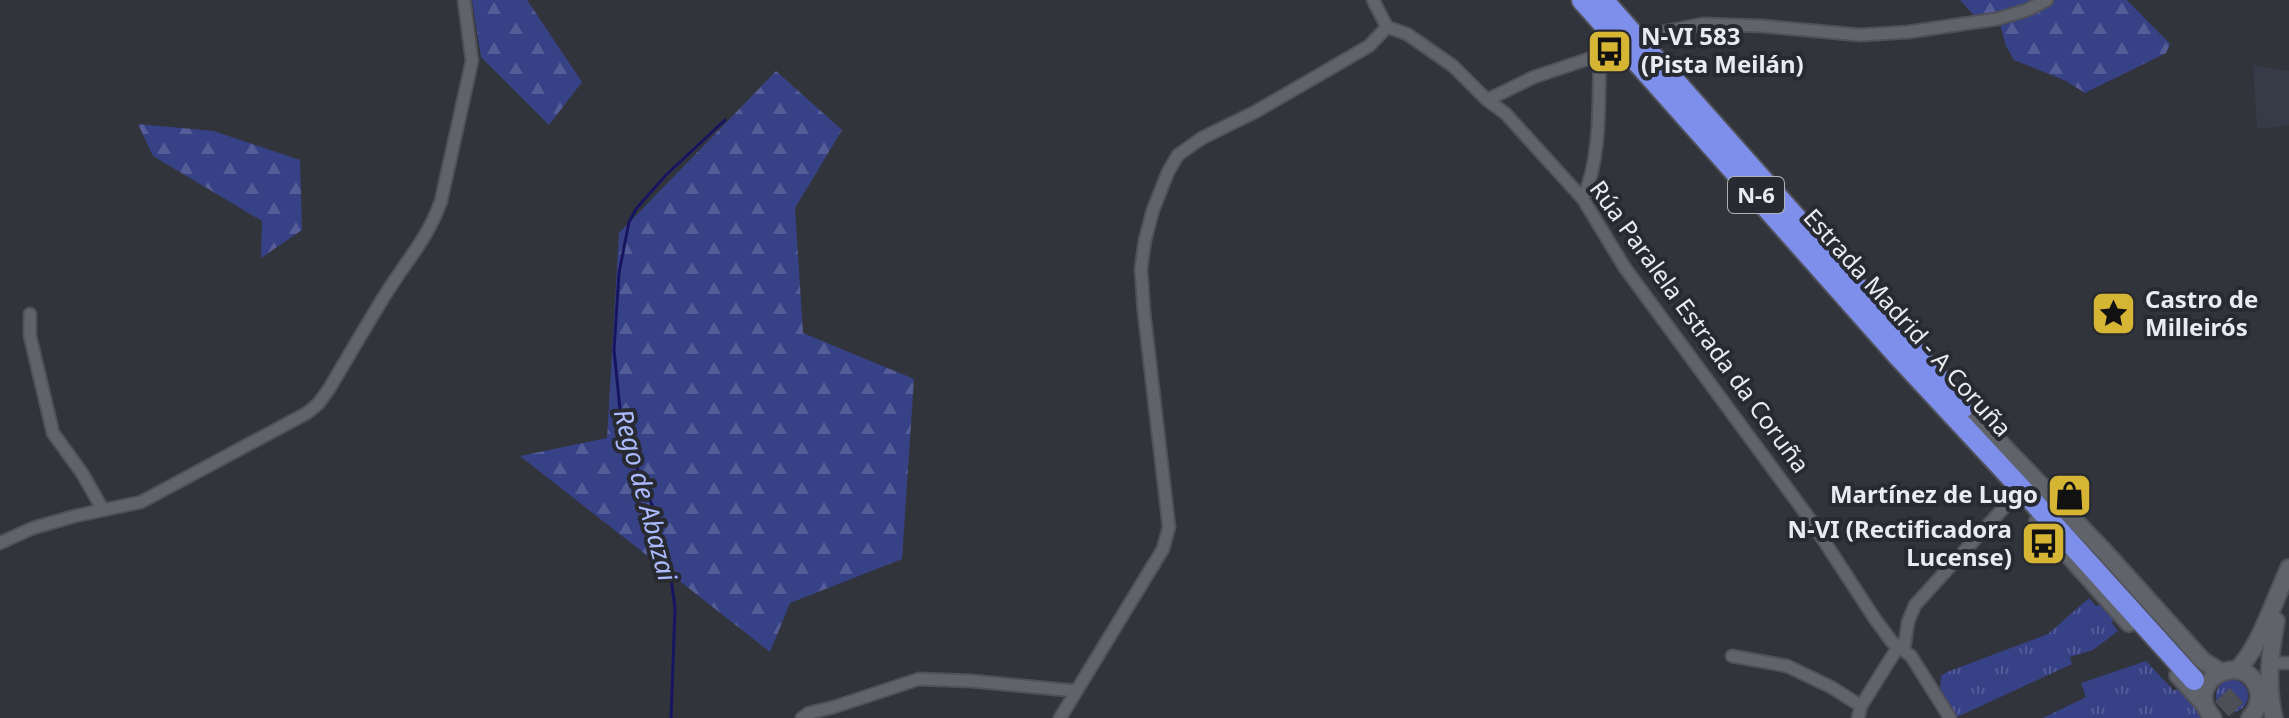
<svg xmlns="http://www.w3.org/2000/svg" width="2289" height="718" viewBox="0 0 2289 718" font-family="'Noto Sans',sans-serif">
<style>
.built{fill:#373b48}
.grass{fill:url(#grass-tufts)}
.forest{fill:url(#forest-firs)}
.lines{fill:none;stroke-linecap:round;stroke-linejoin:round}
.stream{stroke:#171562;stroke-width:3}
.highway-tunnel{stroke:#4e4f56;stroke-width:20;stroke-dasharray:20 10;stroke-linecap:butt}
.street-casing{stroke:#505158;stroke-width:15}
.secondary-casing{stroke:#505158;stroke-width:20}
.highway-casing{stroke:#505158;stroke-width:24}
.street{stroke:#61636b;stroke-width:11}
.secondary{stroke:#61636b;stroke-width:16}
.highway{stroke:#7d8fea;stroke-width:20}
.labels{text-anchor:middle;stroke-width:8;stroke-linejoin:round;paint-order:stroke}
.shield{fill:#282a31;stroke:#b0b1b7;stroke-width:2}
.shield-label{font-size:22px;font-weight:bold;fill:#eaebf0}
.poi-label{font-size:24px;font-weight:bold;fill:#eaebf0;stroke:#282a31;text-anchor:start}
.street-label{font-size:24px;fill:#eaebf0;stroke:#282a31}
.water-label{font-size:26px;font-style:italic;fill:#acbbfe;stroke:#282a31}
</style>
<defs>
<pattern id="grass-tufts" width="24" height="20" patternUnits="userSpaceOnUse" patternTransform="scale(2)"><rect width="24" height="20" fill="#374186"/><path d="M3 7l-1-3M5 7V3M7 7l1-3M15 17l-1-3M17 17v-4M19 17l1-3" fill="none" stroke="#545d97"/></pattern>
<pattern id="forest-firs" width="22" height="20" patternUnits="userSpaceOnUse" patternTransform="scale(2)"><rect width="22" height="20" fill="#374186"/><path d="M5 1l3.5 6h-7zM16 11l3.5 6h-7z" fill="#545d97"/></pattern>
</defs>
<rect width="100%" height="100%" fill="#32343b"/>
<!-- built -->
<path class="built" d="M2253,65L2289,71V125L2257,129Z"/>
<!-- grass -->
<path class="grass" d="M2089,598L2096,606L2101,604L2114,619L2112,623L2118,631L2093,650L2070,657L2072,664L1957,717L1940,691L1941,676L1947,672L2048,634Z
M2146,661L2173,690H2181L2202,718H2043L2086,697L2081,683Z
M2216 696a16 16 0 1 1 32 0a16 16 0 1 1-32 0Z"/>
<!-- forest -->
<path class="forest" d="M472,0H527L582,82L549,125L481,57Z
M1960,0H2127L2170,44L2166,53L2085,93L2066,81L2014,60L2006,46L1997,14L1977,19Z
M776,71L842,130L795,208L803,333L914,379L902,559L790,603L770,652L520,456L607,438L619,233Z
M138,124L214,131L300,160L302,230L261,258L262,221L153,156Z"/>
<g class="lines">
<!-- stream -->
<path class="stream" d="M671,718L675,608L669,564L652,505L631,453L621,419L614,350L619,273L629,222L636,209L666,175L725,120"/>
<!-- highway-tunnel -->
<path class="highway-tunnel" d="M2202,673L2244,718"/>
<defs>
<path id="street" d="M1373,0L1387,27L1407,34L1453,66L1487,100L1505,113L1583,199L1625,268L1809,518L1875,619L1892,642L1911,656L1950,718
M1636,37L1703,24L1762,26L1860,35L1908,32L1997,19L2027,10L2047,0
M1487,100L1534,77L1600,55
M1583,199C1602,154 1598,104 1600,55L1604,43L1614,35
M30,314V336L53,433L82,473L103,510
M0,543L33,528L75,516L141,502L307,413L318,404L329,389C348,357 367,324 387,292C407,260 428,238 441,201L472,61L464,0
M1904,649L1908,622L1915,605L2009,502L2017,497
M1732,656L1787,666L1831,687L1861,706
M2269,663H2289
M802,718L809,713L834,707L919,679L972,681L1076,691
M1060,718L1163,549L1169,527L1144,312L1141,269L1145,240L1153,210L1168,172L1178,155L1202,138L1255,112L1369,46L1387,27
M1858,718L1861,706L1898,647"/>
<path id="secondary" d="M1956,397L2103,550L2203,661L2221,672
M2038,521L2129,623
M2236,670C2257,654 2277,594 2289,568
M2178,675L2205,705
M2213,718C2180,681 2245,648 2258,689C2261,700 2257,710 2250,718
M2274,718C2266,685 2270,654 2276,621"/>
<path id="highway" d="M1582,0L1899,357L2018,485L2194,680
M1603,0L1964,407"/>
</defs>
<!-- street casing -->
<use href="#street" class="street-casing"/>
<!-- secondary casing -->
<use href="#secondary" class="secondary-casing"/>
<!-- highway casing -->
<use href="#highway" class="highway-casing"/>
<!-- street -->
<use href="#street" class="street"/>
<!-- secondary -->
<use href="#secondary" class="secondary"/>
<!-- highway -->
<use href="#highway" class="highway"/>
</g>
<!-- icons -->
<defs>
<symbol id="bus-square" viewBox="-11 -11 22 22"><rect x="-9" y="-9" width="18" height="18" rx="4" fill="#d6b534" stroke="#282a31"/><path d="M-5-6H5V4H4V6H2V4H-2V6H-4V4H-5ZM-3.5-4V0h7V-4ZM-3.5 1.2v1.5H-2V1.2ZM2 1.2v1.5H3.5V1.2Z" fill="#111"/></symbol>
<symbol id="sight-square" viewBox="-11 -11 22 22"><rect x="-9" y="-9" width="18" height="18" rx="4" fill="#d6b534" stroke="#282a31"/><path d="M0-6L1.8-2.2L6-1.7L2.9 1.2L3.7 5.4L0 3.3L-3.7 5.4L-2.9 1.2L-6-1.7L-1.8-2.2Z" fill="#111"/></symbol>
<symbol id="shop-square" viewBox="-11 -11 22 22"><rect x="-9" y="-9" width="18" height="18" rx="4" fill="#d6b534" stroke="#282a31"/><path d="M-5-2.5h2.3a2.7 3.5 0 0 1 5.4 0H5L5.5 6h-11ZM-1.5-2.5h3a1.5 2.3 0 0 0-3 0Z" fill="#111"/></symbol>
</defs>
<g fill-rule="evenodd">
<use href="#bus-square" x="1584" y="26" width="51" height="51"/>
<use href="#sight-square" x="2088" y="288" width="51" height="51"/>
<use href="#shop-square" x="2044" y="470" width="51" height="51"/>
<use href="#bus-square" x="2018" y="518" width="51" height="51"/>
</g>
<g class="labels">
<!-- shield labels -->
<rect class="shield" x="1728" y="177" width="56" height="36" rx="6"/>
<g class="shield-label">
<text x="1756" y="203">N-6</text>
</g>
<!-- poi labels -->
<g class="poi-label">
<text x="1641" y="45">N-VI 583<tspan x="1641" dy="28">(Pista Meilán)</tspan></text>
<text x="2145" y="308">Castro de<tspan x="2145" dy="28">Milleirós</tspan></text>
<text x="2038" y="503" text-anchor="end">Martínez de Lugo</text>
<text x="2012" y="538" text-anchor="end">N-VI (Rectificadora<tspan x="2012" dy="28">Lucense)</tspan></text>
</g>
<!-- street labels -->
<g class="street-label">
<text transform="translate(1907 323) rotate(48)" y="8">Estrada Madrid - A Coruña</text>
<text transform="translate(1699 327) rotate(54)" y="8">Rúa Paralela Estrada da Coruña</text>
</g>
<!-- water labels -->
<g class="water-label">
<text transform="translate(645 495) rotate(75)" y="9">Rego de Abazai</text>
</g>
</g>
</svg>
